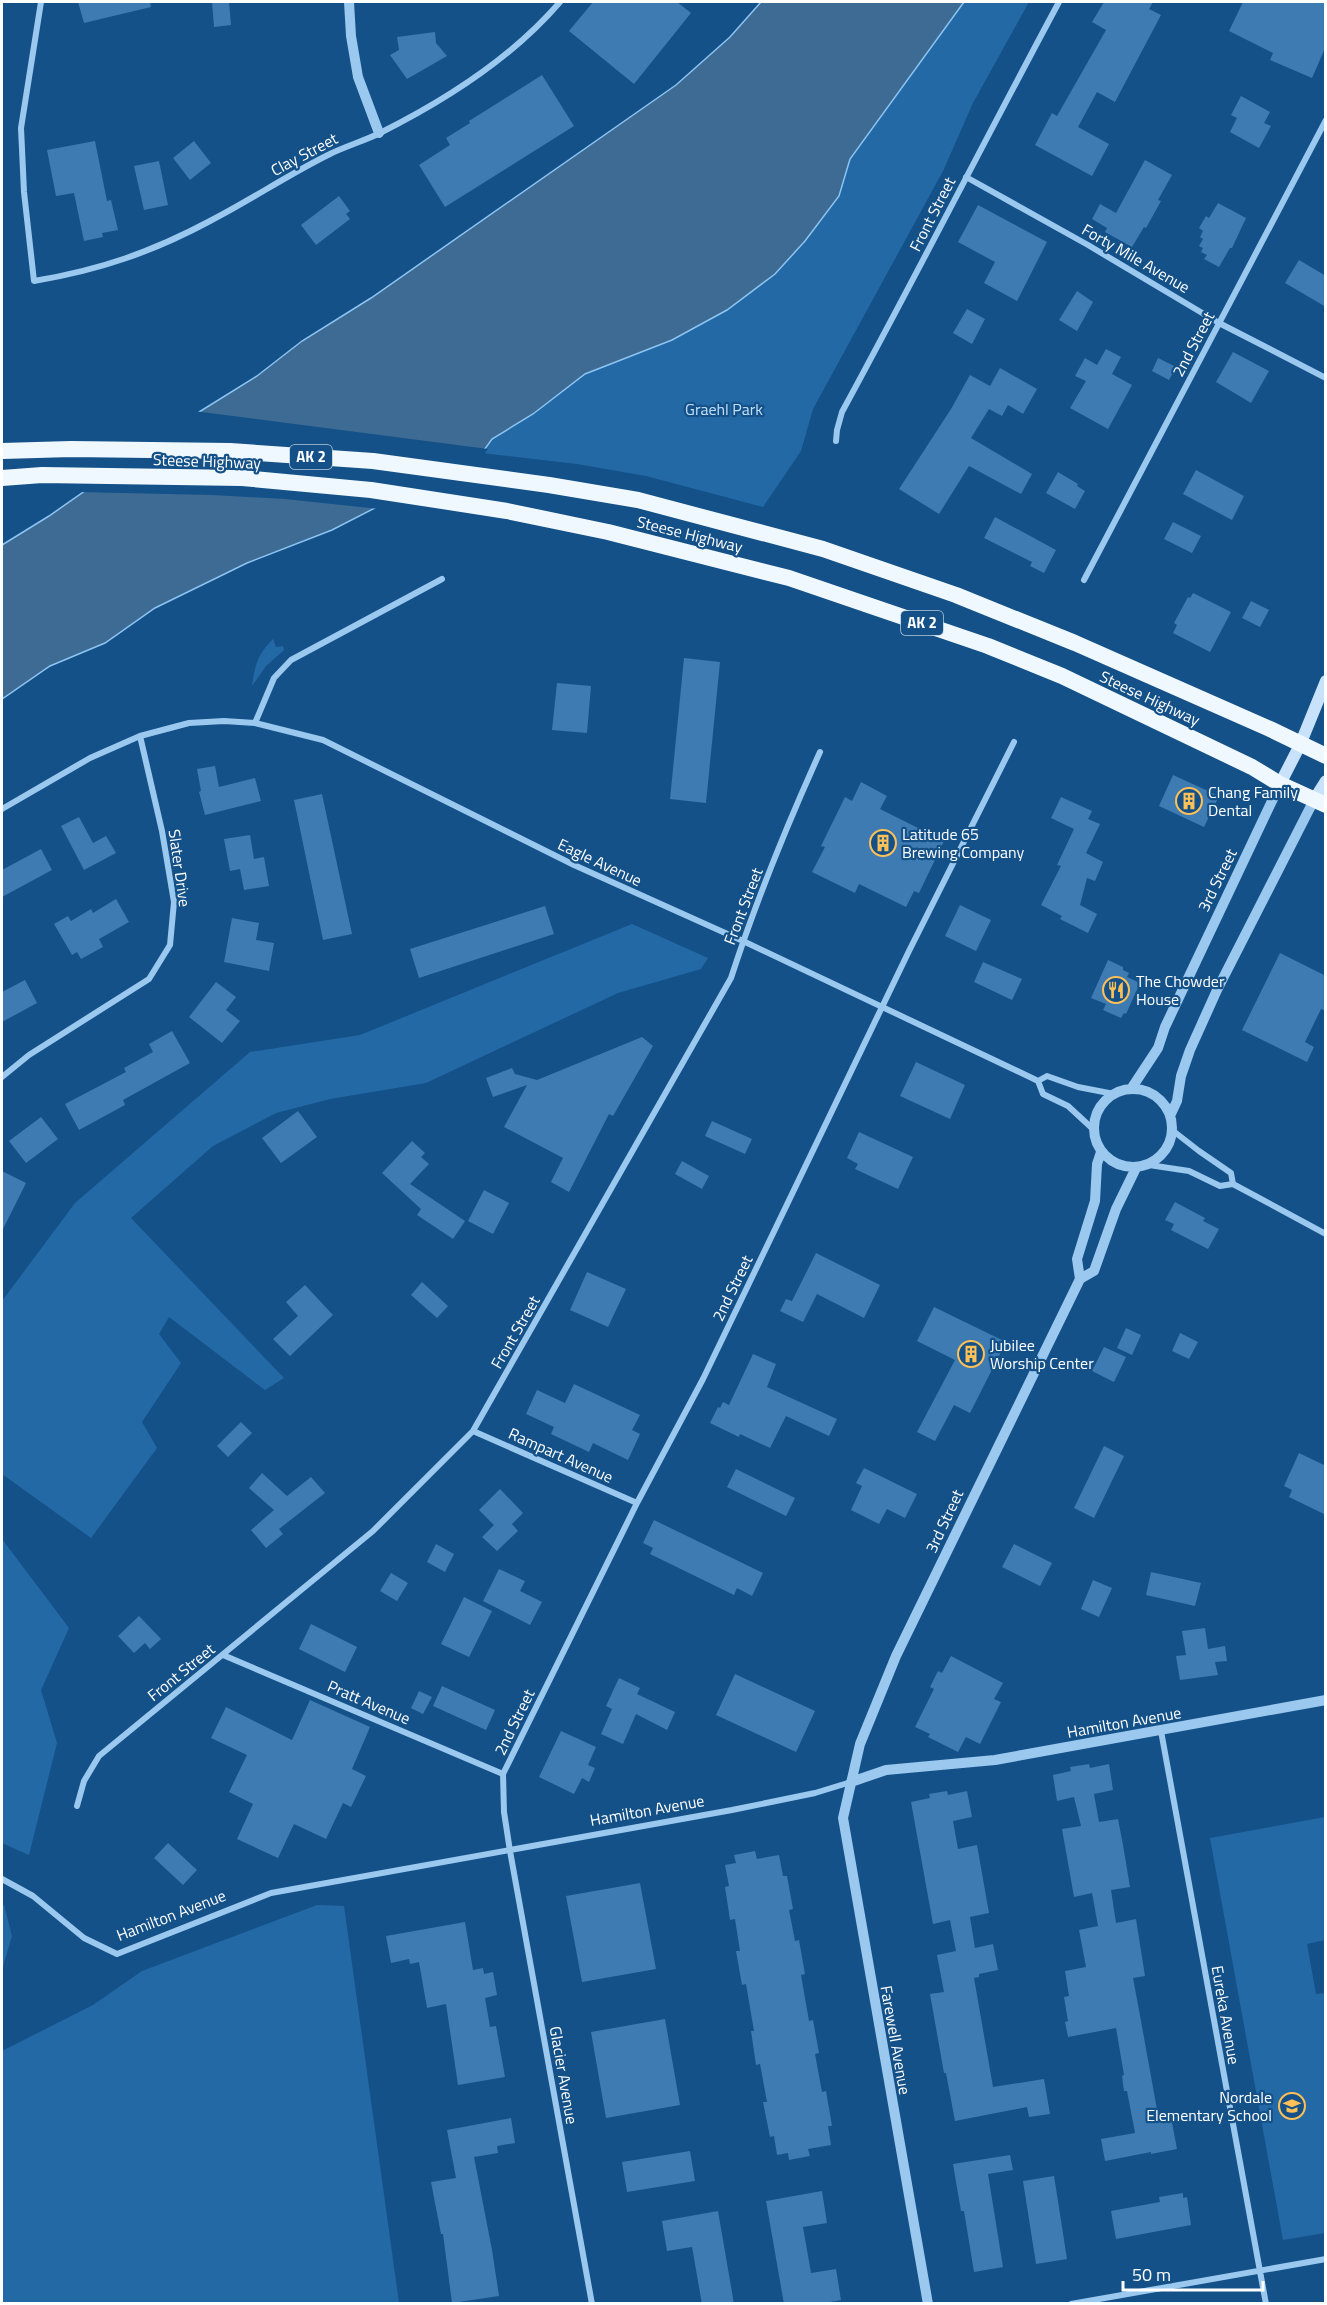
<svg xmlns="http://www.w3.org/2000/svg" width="1327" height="2305" viewBox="0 0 1327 2305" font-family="'Titillium Web',sans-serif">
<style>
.green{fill:#2369a6}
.water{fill:#3d6b94;stroke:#8cc4f2;stroke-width:1.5}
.pier{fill:#145188}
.building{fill:#3d7bb2}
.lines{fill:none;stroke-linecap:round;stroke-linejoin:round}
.minor{stroke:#9ac8ef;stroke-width:6}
.tertiary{stroke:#9ac8ef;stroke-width:10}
.secondary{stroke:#c8e2fb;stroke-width:12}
.trunk{stroke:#f0f8ff;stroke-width:16}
.labels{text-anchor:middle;stroke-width:4.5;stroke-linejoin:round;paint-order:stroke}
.shield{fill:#145188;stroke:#b8cbdb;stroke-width:1.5}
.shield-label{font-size:15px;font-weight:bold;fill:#fff}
.street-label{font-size:16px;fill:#fff;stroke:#145188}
.park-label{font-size:16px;fill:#c0e0fb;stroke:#145188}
.poi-label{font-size:16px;fill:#fff;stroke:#145188;text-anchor:start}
</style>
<rect width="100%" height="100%" fill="#145188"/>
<!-- green -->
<path class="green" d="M964,2H1029L973,103L943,171L813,409L801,451L763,507L646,476L577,464L482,453L492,439L533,414L585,374L672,340L839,196L850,159Z
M273,639L276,647L283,646L284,650L266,666L252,686C255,665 257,655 273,639Z
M632,924L708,958L701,969L618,993L426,1083L330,1099L276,1113L213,1146L131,1218L284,1378L265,1390L169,1317L159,1334L181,1363L142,1422L157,1448L91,1538L2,1474V1301L75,1203L250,1052L360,1035Z
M2,1539L69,1628L41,1690L57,1743L29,1855L2,1843Z
M1325,1817V1940L1307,1944L1316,1994L1325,1993V2233L1283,2240L1210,1838Z
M2,1905H4L12,1936L2,1970Z
M317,1905L344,1906L399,2303H2V2051L93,2005L142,1971Z"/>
<!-- water -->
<path class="water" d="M761,2H964L850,159L839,196L805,241L775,274L727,310L672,340L585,374L533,414L492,439L482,453L332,530L247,563L155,608L105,643L50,666L2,699V545L49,516L191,417L257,376L302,341L371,298L676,85L730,37Z"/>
<!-- pier -->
<path class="pier" d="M194,411L488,449L483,456L379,509L285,499L213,495L78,492Z"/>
<!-- building -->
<path class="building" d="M78,2H150L151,7L84,23Z
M212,2H229L231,25L214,27Z
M593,2H677L691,13L634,84L569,31Z
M1104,2H1153L1149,9L1161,15L1115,102L1097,92L1078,127L1109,144L1092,176L1035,145L1052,113L1057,116L1106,30L1092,22Z
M1243,2H1326V46L1312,78L1270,60L1273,53L1229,31Z
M435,32L436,43L447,56L407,79L390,55L399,50L397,37Z
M542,75L574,126L445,207L419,165L450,145L446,138L470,123L469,121Z
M1241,96L1270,112L1264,123L1271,126L1259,148L1230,132L1237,118L1231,115Z
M95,141L107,201L111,200L118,230L102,233L103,237L84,241L74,193L56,196L47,150Z
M194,141L211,163L190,180L173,158Z
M1145,160L1172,175L1158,200L1161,201L1146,228L1144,227L1132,247L1105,232L1107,228L1092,219L1100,204L1116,213Z
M159,161L168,205L144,210L134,166Z
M339,196L350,211L346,214L350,219L316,245L301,225Z
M1218,203L1246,218L1232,248H1230L1219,267L1204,259L1207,255L1201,252L1203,248L1199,246L1203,239L1200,237L1203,231L1199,228L1206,216L1209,218Z
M978,205L1047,242L1017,301L984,283L995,262L958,242Z
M1299,260L1326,276V307L1285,283Z
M1077,291L1093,302L1077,331L1059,320Z
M967,309L985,319L972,344L953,333Z
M1106,349L1121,357L1112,374L1132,385L1108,429L1070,408L1086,381L1075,376L1085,358L1097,365Z
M1233,352L1269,371L1251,403L1216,382Z
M1158,358L1176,367L1169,380L1152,371Z
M1000,368L1037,389L1023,414L1008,405L1002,416L989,409L971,438L1032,474L1021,494L969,466L939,514L899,489L951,409L970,375L990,386Z
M1196,470L1244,496L1232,520L1183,494Z
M1058,472L1078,484L1077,486L1085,491L1075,509L1046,493Z
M995,517L1056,550L1044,573L1030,566L1032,562L984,538Z
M1173,522L1201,536L1192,553L1164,539Z
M1193,593L1231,612L1210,652L1173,633L1177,625L1174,623L1188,597L1190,598Z
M1251,601L1269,610L1260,627L1242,618Z
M684,658L720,662L706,803L670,799Z
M557,683L591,686L587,733L552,730Z
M215,766L219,787L255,778L261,801L205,815L199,792L201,791L197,769Z
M1173,775L1219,796L1204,827L1159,806Z
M861,782L887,796L880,809L944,841L919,893L914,891L906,907L859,884L855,893L812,872L825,847L821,846L845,797L852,801Z
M322,794L352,934L323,940L294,800Z
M1061,797L1092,811L1088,819L1100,824L1086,853L1103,862L1095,881L1087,878L1080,905L1097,914L1088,933L1060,919L1062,916L1041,905L1061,866L1057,865L1074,829L1051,818Z
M79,817L93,843L106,836L116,853L84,870L61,826Z
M250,835L254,859L264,857L269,886L244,890L240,869L230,871L224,839Z
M41,849L52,870L2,897V870Z
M116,899L129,922L99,939L103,947L81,959L77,952L72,955L54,924L68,916L71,921L91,909L93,913Z
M960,905L991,920L976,951L945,936Z
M545,906L554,934L419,978L410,949Z
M232,918L259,923L256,940L274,943L269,971L224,962Z
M1280,953L1326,976V1011L1321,1009L1305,1042L1314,1047L1307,1062L1242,1030Z
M1108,960L1123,967V970L1129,973L1127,977L1140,983L1126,1014L1124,1013L1121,1018L1103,1010L1106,1004L1091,998Z
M983,962L1022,979L1012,1000L974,982Z
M25,980L37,1003L2,1022V992Z
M216,982L236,997L226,1010L240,1021L222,1043L189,1017Z
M172,1031L190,1063L123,1100L125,1105L79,1130L65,1104L126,1072L124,1068L153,1052L149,1044Z
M642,1037L653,1046L613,1116L609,1114L569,1192L551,1182L563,1158L504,1127L527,1085L493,1097L486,1078L512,1068L515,1074L537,1080Z
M916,1062L965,1085L950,1119L900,1096Z
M298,1111L317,1137L281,1163L262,1138Z
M41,1117L58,1139L26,1163L9,1141Z
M712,1121L752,1139L745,1154L705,1136Z
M859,1132L913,1157L898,1189L855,1169L858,1164L847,1158Z
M412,1141L425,1153L421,1157L429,1164L410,1184L465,1221L453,1239L417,1215L421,1209L382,1173Z
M682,1161L709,1176L702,1189L675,1174Z
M2,1171L26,1183L2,1231Z
M484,1190L509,1203L493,1234L468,1221Z
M1175,1202L1205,1218L1203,1221L1219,1229L1208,1249L1171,1230L1174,1224L1165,1220Z
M816,1253L880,1285L864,1318L817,1294L803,1322L780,1311L786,1299L792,1301Z
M587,1272L626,1289L608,1327L570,1310Z
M422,1282L448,1306L437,1318L411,1295Z
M305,1285L333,1315L290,1356L273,1339L298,1316L286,1302Z
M934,1307L1006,1342L970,1413L954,1405L935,1441L917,1432L955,1360L917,1341Z
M1126,1328L1141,1335L1132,1355L1117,1348Z
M1180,1333L1198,1342L1189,1359L1172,1351Z
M1104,1347L1126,1357L1114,1382L1092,1371Z
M753,1354L776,1364L767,1387L837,1419L829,1436L786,1416L770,1448L740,1434L739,1437L710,1423L718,1407L720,1408L723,1402L729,1405Z
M574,1384L640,1415L632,1430L640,1434L628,1460L593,1443L589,1452L551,1434L554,1427L526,1414L537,1390L565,1403Z
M241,1422L252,1433L228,1457L217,1446Z
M1104,1446L1124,1456L1094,1518L1074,1508Z
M1299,1453L1326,1466V1515L1289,1497L1292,1490L1284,1486Z
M864,1468L917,1494L905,1518L887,1509L879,1524L851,1510L862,1486L856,1483Z
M736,1469L795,1498L786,1516L727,1487Z
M262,1473L287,1496L311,1477L325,1493L279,1529L283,1534L266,1548L251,1530L274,1510L249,1488Z
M500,1489L523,1513L512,1524L518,1531L497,1551L482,1537L494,1525L479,1510Z
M654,1520L763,1573L752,1596L737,1588L734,1595L650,1554L653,1548L643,1543Z
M436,1544L454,1554L445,1572L427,1562Z
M1014,1544L1052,1563L1040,1586L1002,1567Z
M499,1569L525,1581L520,1591L542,1602L530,1625L483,1601Z
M1151,1572L1201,1583L1195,1606L1146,1595Z
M391,1573L408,1583L397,1601L380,1591Z
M1093,1580L1112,1588L1099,1617L1081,1609Z
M464,1597L492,1611L469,1657L441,1644Z
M139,1616L161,1639L150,1649L145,1643L134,1653L118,1636Z
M311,1624L357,1647L345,1672L299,1649Z
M1205,1628L1208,1649L1225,1646L1227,1661L1215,1662L1218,1675L1180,1680L1176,1656L1186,1655L1182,1631Z
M951,1656L1003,1683L994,1699L1001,1702L980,1744L966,1737L958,1752L928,1737L930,1734L915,1727L934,1689L930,1687L938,1671L942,1673Z
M735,1674L815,1711L796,1752L716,1715Z
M619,1678L640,1688L637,1694L675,1712L667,1730L636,1714L623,1744L601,1734L612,1709L606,1706Z
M442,1686L495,1710L486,1730L433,1706Z
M419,1691L432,1697L423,1714L411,1708Z
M310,1700L370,1727L352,1769L366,1776L351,1807L343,1803L326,1839L294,1824L278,1858L237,1839L253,1804L229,1792L247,1755L211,1738L226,1707L292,1740Z
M561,1731L596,1747L588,1765L595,1768L589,1782L582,1778L574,1794L539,1777Z
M1089,1764L1090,1768L1109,1764L1113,1790L1094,1794L1099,1822L1118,1819L1123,1845L1130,1887L1111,1890L1116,1923L1136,1919L1145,1976L1133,1978L1139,2010L1158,2115L1170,2112L1177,2149L1151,2154V2152L1105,2161L1101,2139L1135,2133L1127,2091H1124L1122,2076L1124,2075L1116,2028L1068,2037L1065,2022L1068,2021L1064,1997L1069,1996L1065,1971L1086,1967L1079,1930L1098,1926L1092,1893L1074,1897L1062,1829L1081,1826L1074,1797L1057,1801L1053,1775L1071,1771L1070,1767Z
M947,1791L948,1795L967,1791L972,1817L953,1821L958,1849L977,1845L989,1913L970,1917L975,1948L993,1944L998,1970L979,1974V1977L974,1978L993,2087L1044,2079L1050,2114L1029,2117L1027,2107L955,2121L946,2073H944L930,1994L944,1992L937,1955L956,1951L950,1920L933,1924L911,1802L930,1798L929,1794Z
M168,1843L197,1870L183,1885L154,1858Z
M755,1851L757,1859L779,1855L783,1876H787L793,1909L789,1910L795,1941L799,1940L805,1974L801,1975L809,2021L813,2020L819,2053L815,2054L822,2092L826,2091L832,2126H828L831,2145L808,2149L810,2156L789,2160L788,2153L777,2155L774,2136L770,2137L763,2102H767L760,2064L756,2065L751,2031H754L746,1984L742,1985L736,1951H740L735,1919L730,1920L725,1887L729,1886L725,1865L736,1863L734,1855Z
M640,1883L656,1969L582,1982L566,1896Z
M465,1922L473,1970L483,1968L484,1974L493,1972L497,1995L485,1998L490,2027L496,2026L505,2077L458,2085L446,2004L427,2008L419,1962L410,1964L409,1959L391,1963L386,1936Z
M665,2019L680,2105L606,2118L591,2032Z
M511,2118L515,2143L497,2146L498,2153L474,2157L492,2250L499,2296L452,2303L443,2234H441L431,2182L456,2178L447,2130Z
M690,2151L695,2181L627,2192L622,2162Z
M1010,2155L1013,2170L988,2174L1003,2267L974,2272L964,2211H961L953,2164Z
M1054,2176L1067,2259L1036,2264L1023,2181Z
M822,2191L827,2223L803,2227L811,2273L836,2269L841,2300L820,2304H784L766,2201Z
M1183,2193V2198L1187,2197L1191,2225L1116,2239L1111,2211L1160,2202L1159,2197Z
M718,2211L734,2304H702L692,2247L667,2251L662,2221Z"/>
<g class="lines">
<!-- minor -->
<path class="minor" d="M41,2L21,128L24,192L34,281C100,270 152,252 210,221C251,200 289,174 330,154C346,146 364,141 380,133C446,100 512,58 560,2
M966,177L1088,245L1219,323L1326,378
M836,441L837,430L842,412C916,276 986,138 1059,2
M1084,580L1326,120
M255,723L274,678L291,660L442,579
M2,809L90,758L140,736L189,723L224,721L255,723L323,740L574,865L743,941L1032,1078L1038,1081L1043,1094L1068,1106L1094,1130
M2,1077L29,1055L149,979L170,945L174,902L162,831L140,736
M1038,1081L1047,1076L1078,1087L1114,1094
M1172,1130L1199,1151L1231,1173L1233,1184
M1149,1165L1189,1171L1220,1186L1233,1184L1326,1234
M473,1431L637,1503
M223,1655L503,1774
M1161,1731L1266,2304
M77,1806L84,1781L99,1756L373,1531L473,1431L731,978C756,901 787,825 820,752
M2,1879L33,1896L84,1938L117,1954L271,1893L732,1810L815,1793L851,1782
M592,2304L510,1851L504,1812L503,1774L637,1503L703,1379L909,951L1014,742
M1071,2304L1326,2259"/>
<!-- tertiary -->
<path class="tertiary" d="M349,2L351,36L358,77L379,133
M1094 1128a39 39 0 1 1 78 0a39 39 0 1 1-78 0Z
M1131,1089L1158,1048L1165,1027L1280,784
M1170,1116L1177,1101L1181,1076L1190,1050L1217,990L1314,800
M1080,1279L1077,1259L1095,1201L1097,1164L1101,1152
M851,1782L886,1770L995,1760L1326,1700
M928,2304L843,1818L860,1744L896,1656L1080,1279L1094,1271L1116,1209L1136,1168"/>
<!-- secondary -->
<path class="secondary" d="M1280,784L1300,745L1326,681
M1314,800L1326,781"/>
<!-- trunk -->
<path class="trunk" d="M2,451L71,449L230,451L373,461L549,485L638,500L823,549L956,595L1075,643L1270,729L1326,756
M2,478L42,475L242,478L371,490L507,511L608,532L789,578L988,646L1062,676L1252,767L1280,784L1326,805"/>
</g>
<!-- icons -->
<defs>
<symbol id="building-ring" viewBox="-11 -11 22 22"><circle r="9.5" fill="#145188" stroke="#ffc058" stroke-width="1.5"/><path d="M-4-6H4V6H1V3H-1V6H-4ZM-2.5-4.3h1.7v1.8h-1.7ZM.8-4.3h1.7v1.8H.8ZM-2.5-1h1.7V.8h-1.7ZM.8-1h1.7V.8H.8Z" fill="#ffc058"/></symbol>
<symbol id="restaurant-ring" viewBox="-11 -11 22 22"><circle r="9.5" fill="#145188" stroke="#ffc058" stroke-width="1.5"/><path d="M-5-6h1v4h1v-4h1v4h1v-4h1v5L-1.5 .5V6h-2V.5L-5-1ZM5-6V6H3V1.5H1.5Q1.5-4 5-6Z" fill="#ffc058"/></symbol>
<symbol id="school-ring" viewBox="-11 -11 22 22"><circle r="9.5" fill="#145188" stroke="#ffc058" stroke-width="1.5"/><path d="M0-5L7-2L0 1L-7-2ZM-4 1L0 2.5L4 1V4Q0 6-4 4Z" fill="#ffc058"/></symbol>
</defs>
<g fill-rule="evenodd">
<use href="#building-ring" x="1174" y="786" width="30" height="30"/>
<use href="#building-ring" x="868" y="828" width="30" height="30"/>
<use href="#restaurant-ring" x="1101" y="975" width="30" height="30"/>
<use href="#building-ring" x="956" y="1339" width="30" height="30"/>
<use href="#school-ring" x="1277" y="2091" width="30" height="30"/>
</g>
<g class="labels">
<!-- shield labels -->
<g class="shield">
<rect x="290" y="445" width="42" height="24" rx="4.5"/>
<rect x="901" y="611" width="42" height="24" rx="4.5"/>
</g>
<g class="shield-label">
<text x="311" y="462">AK 2</text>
<text x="922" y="628">AK 2</text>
</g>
<!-- street labels -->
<g class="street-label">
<text transform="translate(304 154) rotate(-28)" y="6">Clay Street</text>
<text transform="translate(932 214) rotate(-63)" y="6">Front Street</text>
<text transform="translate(1136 258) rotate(30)" y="6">Forty Mile Avenue</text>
<text transform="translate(1193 344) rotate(-62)" y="6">2nd Street</text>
<text transform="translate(207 461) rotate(2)" y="6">Steese Highway</text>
<text transform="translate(690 534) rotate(14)" y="6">Steese Highway</text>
<text transform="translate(1150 698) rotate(25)" y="6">Steese Highway</text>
<text transform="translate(600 862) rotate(25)" y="6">Eagle Avenue</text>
<text transform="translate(180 868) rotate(82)" y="6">Slater Drive</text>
<text transform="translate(1217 880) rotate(-64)" y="6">3rd Street</text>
<text transform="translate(743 906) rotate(-69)" y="6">Front Street</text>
<text transform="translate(732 1288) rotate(-64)" y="6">2nd Street</text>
<text transform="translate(515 1332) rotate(-60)" y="6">Front Street</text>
<text transform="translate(561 1455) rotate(24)" y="6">Rampart Avenue</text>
<text transform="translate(944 1521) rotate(-65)" y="6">3rd Street</text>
<text transform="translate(181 1672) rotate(-39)" y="6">Front Street</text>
<text transform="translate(369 1702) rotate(23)" y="6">Pratt Avenue</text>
<text transform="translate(514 1722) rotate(-64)" y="6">2nd Street</text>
<text transform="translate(1124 1722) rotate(-10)" y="6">Hamilton Avenue</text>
<text transform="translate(647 1810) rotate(-10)" y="6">Hamilton Avenue</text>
<text transform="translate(171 1915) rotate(-21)" y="6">Hamilton Avenue</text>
<text transform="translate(1226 2015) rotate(80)" y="6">Eureka Avenue</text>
<text transform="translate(896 2040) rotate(80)" y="6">Farewell Avenue</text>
<text transform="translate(564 2075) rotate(80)" y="6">Glacier Avenue</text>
</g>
<!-- park labels -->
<g class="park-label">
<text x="724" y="415">Graehl Park</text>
</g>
<!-- poi labels -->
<g class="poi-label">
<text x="1208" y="798">Chang Family<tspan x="1208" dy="18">Dental</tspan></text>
<text x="902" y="840">Latitude 65<tspan x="902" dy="18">Brewing Company</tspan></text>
<text x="1136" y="987">The Chowder<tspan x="1136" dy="18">House</tspan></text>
<text x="990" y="1351">Jubilee<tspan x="990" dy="18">Worship Center</tspan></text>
<text x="1272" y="2103" text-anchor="end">Nordale<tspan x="1272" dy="18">Elementary School</tspan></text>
</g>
</g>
<!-- border -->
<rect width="1327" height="2305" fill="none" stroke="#ffffff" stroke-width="6"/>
<!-- scale -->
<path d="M1123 2281v9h140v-9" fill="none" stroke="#ffffff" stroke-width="3"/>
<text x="1132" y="2281" font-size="18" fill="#ffffff" stroke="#145188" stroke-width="4.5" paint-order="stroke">50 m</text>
</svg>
